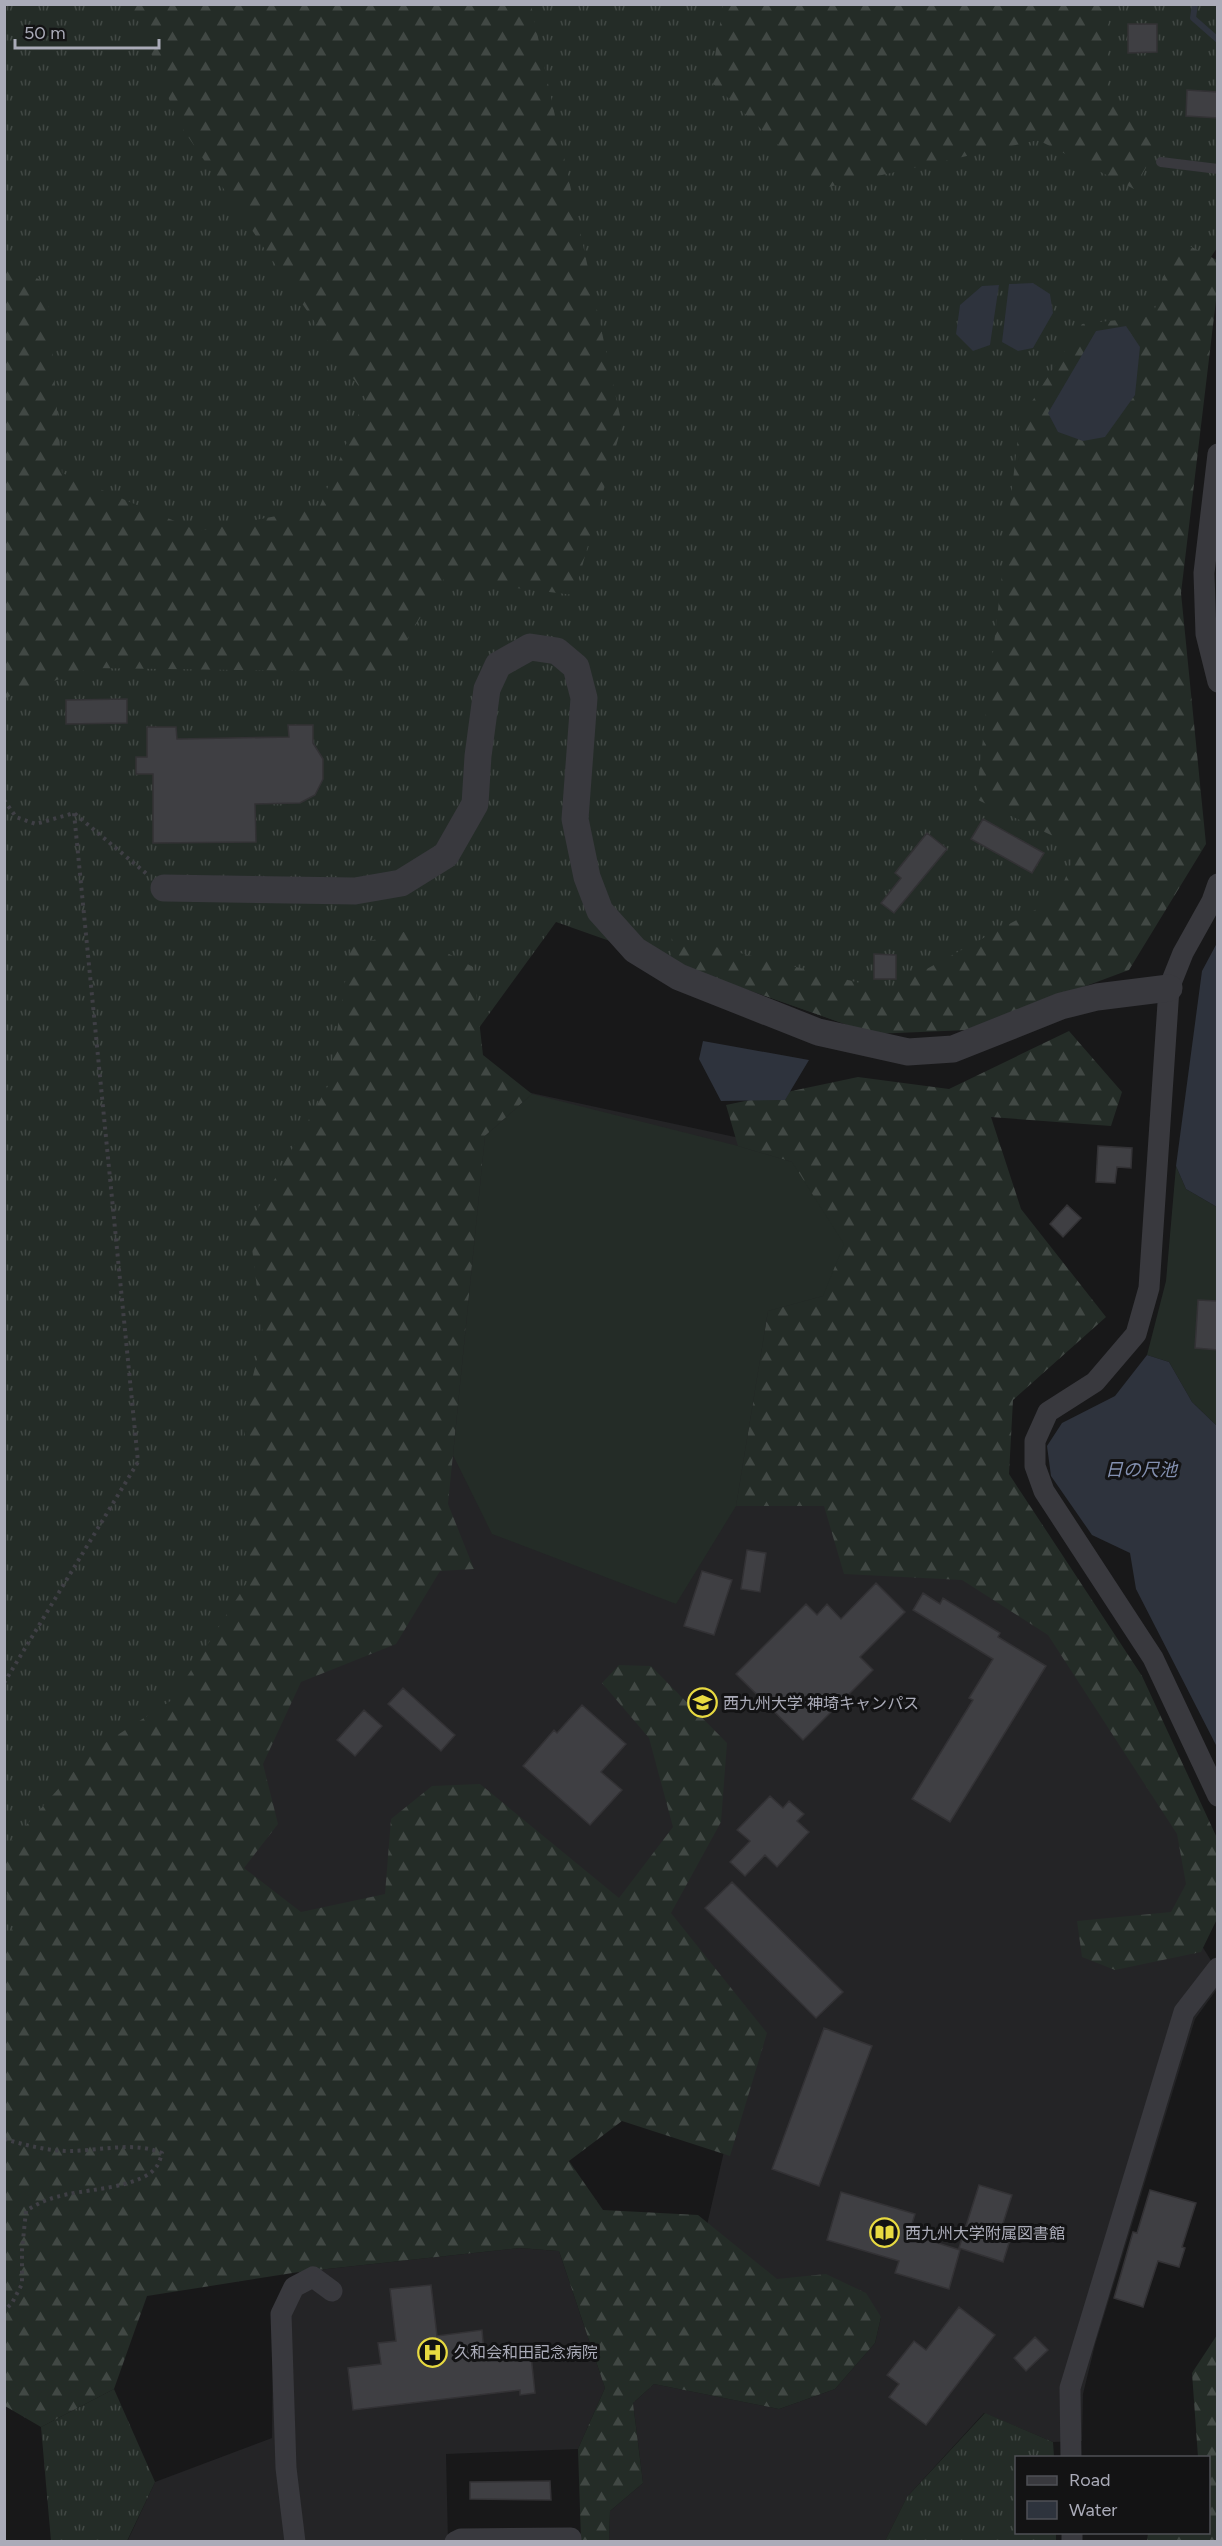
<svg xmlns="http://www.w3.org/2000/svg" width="1222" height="2546" viewBox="0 0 1222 2546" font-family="Figtree,'Noto Sans JP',sans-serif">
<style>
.built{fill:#242426}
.grass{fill:url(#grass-tufts)}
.forest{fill:url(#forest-firs)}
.pitch{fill:#242c27}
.water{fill:#2e333d}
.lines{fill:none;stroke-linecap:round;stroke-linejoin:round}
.stream{stroke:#2e333d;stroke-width:6}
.building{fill:#3f3f43;stroke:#333235;stroke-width:1.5}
.path{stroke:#3f3f45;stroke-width:4;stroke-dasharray:3 4.5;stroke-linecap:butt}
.service{stroke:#39393e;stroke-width:10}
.minor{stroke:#39393e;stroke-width:21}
.tertiary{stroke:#39393e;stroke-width:27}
.labels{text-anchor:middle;stroke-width:6;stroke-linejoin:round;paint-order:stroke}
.poi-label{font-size:16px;fill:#aaabb8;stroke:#131314;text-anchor:start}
.water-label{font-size:18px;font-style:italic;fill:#8491b1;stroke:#131314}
</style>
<defs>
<pattern id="grass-tufts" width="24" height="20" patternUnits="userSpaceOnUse" patternTransform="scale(1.5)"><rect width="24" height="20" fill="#242c27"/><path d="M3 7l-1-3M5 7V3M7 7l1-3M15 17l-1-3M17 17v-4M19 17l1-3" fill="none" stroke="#414844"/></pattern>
<pattern id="forest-firs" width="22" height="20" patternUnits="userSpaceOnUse" patternTransform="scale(1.5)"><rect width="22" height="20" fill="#242c27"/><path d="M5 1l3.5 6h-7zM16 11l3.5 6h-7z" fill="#414844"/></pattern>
</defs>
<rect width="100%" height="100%" fill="#181819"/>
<!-- built -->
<path class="built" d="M382,1061L819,1155L1064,1605L1197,1829V1938L1217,1970V1989L1195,2019L1095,2345L1083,2394L1082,2441L1053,2442L984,2413L907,2497L885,2541H609L610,2511L643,2483L633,2403L654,2384L779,2409L835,2389L875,2343L881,2317L694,2281L750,2039L409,1913L285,1933L204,1834Z
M520,2248L559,2251L605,2388L578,2449L446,2454L448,2541L127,2542L155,2482L272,2438L273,2316L299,2272Z"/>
<!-- grass -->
<path class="grass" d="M5,5H1217V248L1195,281L1158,825L873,1034L556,922L476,1032L369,1556L5,2039Z
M114,2389L155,2482L127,2541H51L41,2427Z
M985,2413L1053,2442L1054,2457L1016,2458V2532L1056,2533V2541H885L907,2497Z"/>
<!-- forest -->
<path class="forest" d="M132,5H531L622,425L574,595L444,579L387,672L91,668L5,698V260L47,284L62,473L198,531L319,508L366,397L178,122Z
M723,5H1109L1107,95L1157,148L1134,189L1038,140L824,188L711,82Z
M1174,238L1217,260V292L1181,593L1206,844L1129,970L968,1030L873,1034L670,962L672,936L888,990L1057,898L1078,848L976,799L1020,420L1082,324L1153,316Z
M407,931L473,967L483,1055L532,1094L485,1136L448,1504L474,1569L440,1571L396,1644L301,1682L263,1764L278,1824L244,1868L301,1912L385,1894L391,1819L432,1786L480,1784L619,1898L673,1827L649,1738L602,1683L619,1665L651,1666L727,1743L721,1822L671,1913L767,2033L730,2156L622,2121L569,2161L603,2210L698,2215L777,2279L826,2274L866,2293L881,2317L875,2343L835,2389L779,2409L654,2384L633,2403L643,2483L610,2511L609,2541H581L578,2449L605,2388L559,2251L520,2248L299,2272L147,2296L114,2389L41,2427L5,2406L4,1937L14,1927L5,1884V1849L91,1752L172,1700L250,1578L244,1411L263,1336L249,1224L328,1086L351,946Z
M1069,1031L1122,1092L1111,1126L991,1117L1021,1209L1106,1317L1013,1400L1009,1474L1142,1676L1217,1838V1919L1201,1952L1115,1970L1082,1957L1077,1921L1171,1912L1186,1884L1177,1834L1048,1635L962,1580L844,1574L824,1506H736L768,1311L823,1296L792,1162L738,1146L726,1105L858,1077L949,1089Z
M1217,2335V2541H1147L1148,2533L1208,2532V2458L1198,2457L1192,2373Z"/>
<!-- pitch -->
<path class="pitch" d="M532,1094L738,1146L792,1162L844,1244L823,1296L768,1311L736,1506L676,1604L492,1534L453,1455L485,1136Z
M1176,1166L1186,1189L1217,1207V1426L1192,1402L1169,1362L1147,1355L1166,1281Z"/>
<!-- water -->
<path class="water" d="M1033,283L1050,294L1053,313L1033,348L1018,351L1002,342L1009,284Z
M999,285L990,345L973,351L956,334L960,305L982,286Z
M1126,326L1140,347L1135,395L1105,437L1083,441L1058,432L1048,413L1096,331Z
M1217,943V1207L1186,1189L1176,1166L1202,971Z
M703,1041L809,1060L785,1100L721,1101L699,1059Z
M1147,1355L1169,1362L1192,1402L1217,1426V1747L1136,1589L1130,1553L1092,1535L1051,1476L1047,1446L1062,1423L1115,1396Z"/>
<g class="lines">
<!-- stream -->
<path class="stream" d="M1195,4L1193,18L1218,40"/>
</g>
<!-- building -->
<path class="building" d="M1128,24H1157V52L1128,53Z
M1187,90L1218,92V118L1186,116Z
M127,699V723L66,724V700Z
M288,725H313V743L323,759V779L315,795L300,803L255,804L256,842L153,843V774H136V757H147V727H176L177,739L289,737Z
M983,819L1044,853L1032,873L971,839Z
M927,833L947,849L894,913L881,903L901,878L895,873Z
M874,954L896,955V979H874Z
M1098,1146L1132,1148L1131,1168L1117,1167L1115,1183L1096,1182Z
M1067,1205L1081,1218L1063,1237L1050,1224Z
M1198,1300L1218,1301V1350L1195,1348Z
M747,1550L766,1553L760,1592L741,1589Z
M702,1571L732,1580L714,1635L684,1626Z
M876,1583L905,1612L860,1657L873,1670L803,1740L736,1674L806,1604L817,1615L827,1604L841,1619Z
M923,1593L940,1604L943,1598L1000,1633L998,1637L1046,1666L950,1822L912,1799L973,1700L969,1698L993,1659L913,1610Z
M403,1688L455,1735L441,1751L388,1704Z
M582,1705L626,1744L601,1772L622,1790L590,1825L523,1766L554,1730L557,1733Z
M364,1710L382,1726L355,1756L337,1740Z
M770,1796L783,1808L789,1801L804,1814L797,1821L809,1832L777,1867L765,1855L745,1876L730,1862L750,1841L737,1830Z
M732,1882L843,1992L816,2018L705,1908Z
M824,2028L872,2046L819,2186L772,2169Z
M979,2185L1012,2195L999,2236L1010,2240L1003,2262L959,2248Z
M1150,2190L1196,2203L1182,2247L1185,2248L1179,2267L1158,2261L1143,2307L1114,2298L1133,2232L1137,2233Z
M841,2192L915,2214L909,2234L960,2250L949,2289L895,2273L899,2261L827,2240Z
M431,2285L437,2336L482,2330L484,2352L530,2346L535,2393L520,2395V2390L353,2410L348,2368L381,2364L378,2343L396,2341L390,2289Z
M959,2307L995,2335L926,2425L889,2397L899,2384L887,2375L914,2341L926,2350Z
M1035,2337L1048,2350L1026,2371L1014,2358Z
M550,2481L551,2500L470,2499V2482Z"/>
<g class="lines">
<!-- path -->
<path class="path" d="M4,800L16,817L36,824L74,813L148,875
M4,1683L138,1462L74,813
M4,2139C26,2145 47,2151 69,2151C99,2151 134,2141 162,2153C161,2157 159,2163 157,2166C143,2187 91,2189 69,2194C53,2197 39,2202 26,2211L22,2250V2284L12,2303L4,2311"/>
<!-- service -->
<path class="service" d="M1161,162L1218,169"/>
<!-- minor -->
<path class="minor" d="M1218,454L1204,573L1206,634L1218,682
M1218,884L1212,901L1183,953L1169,988L1149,1288L1136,1334L1095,1382L1048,1412L1035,1441V1466L1044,1491L1153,1658L1218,1796
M1071,2458L1070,2388L1184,2012L1218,1968
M1072,2532V2542
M295,2542L286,2468L281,2314L294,2287L313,2277L332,2291
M455,2542L461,2539L571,2538V2542"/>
<!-- tertiary -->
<path class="tertiary" d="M164,888L355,891L401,883L446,855L475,804L478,756L487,689L498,665L530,647L557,651L576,667L584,698L575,819L587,877L600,911L635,950L679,977L818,1032L908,1052L953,1049L1061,1006L1097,997L1169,988"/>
</g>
<!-- icons -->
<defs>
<symbol id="university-ring" viewBox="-11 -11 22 22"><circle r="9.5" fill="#131314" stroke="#e8da41" stroke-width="1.5"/><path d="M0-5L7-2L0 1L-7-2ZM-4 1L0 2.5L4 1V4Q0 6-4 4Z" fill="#e8da41"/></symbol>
<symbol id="library-ring" viewBox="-11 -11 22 22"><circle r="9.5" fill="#131314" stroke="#e8da41" stroke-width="1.5"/><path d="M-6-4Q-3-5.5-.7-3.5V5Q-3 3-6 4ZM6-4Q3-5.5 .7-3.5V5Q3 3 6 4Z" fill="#e8da41"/></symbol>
<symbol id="hospital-ring" viewBox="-11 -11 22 22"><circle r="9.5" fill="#131314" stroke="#e8da41" stroke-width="1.5"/><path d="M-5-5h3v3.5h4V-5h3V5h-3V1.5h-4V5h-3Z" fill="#e8da41"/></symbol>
</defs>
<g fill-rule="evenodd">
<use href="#university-ring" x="686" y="1686" width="33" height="33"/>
<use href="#library-ring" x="868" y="2216" width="33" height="33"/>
<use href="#hospital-ring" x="416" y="2336" width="33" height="33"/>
</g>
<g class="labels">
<!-- poi labels -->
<g class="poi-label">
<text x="723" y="1709">西九州大学 神埼キャンパス</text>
<text x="905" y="2239">西九州大学附属図書館</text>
<text x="454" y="2358">久和会和田記念病院</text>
</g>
<!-- water labels -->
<g class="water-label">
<text x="1141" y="1476">日の尺池</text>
</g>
</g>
<!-- border -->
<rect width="1222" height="2546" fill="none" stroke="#aaabb8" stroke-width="12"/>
<!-- legend -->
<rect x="1015" y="2456" width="195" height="78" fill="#131314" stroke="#4f5056" stroke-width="1.5"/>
<rect x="1027" y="2476" width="30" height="9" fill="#39393e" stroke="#4f5056" stroke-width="1.5"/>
<text x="1069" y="2486" font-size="18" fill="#aaabb8">Road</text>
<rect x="1027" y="2501" width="30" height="18" fill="#2e333d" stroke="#4f5056" stroke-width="1.5"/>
<text x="1069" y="2516" font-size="18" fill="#aaabb8">Water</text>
<!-- scale -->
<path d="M15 39v9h144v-9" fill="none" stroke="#aaabb8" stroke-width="3"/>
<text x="24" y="39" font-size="18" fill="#aaabb8" stroke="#131314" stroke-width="4.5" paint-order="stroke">50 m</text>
</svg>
